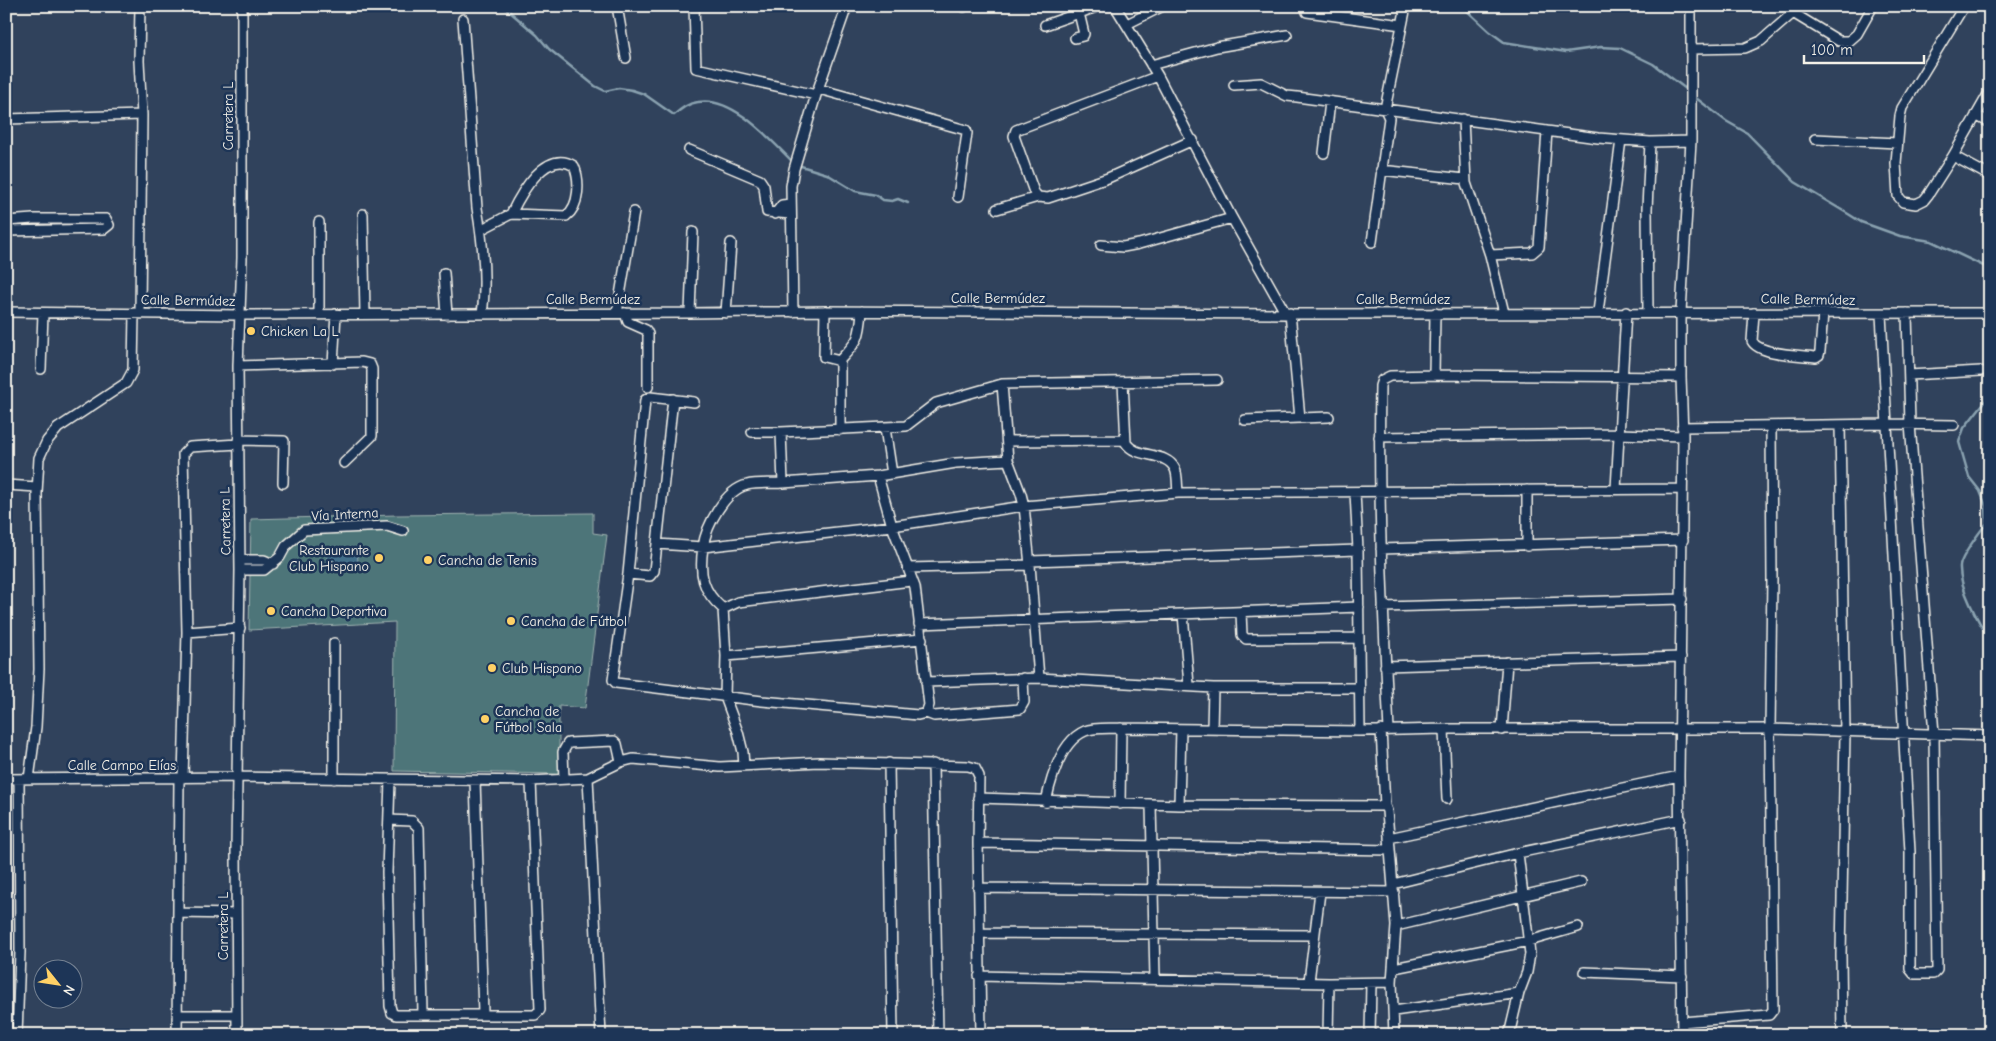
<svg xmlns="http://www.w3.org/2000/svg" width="1996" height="1041" viewBox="0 0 1996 1041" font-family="'Comic Neue',sans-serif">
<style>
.green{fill:#4d7579;stroke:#a0b3b0}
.water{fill:#436e8a;stroke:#8aa2b0}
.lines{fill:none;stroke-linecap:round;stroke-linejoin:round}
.stream{stroke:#8aa2b0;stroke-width:2.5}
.minor-casing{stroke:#f4f1e8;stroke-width:12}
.minor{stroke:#1d3557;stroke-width:9}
.poi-dot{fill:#ffd166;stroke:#1d3557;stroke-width:2}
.labels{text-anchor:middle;stroke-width:5;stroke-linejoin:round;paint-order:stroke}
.street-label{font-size:14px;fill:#f4f1e8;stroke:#1d3557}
.poi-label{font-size:14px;fill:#f4f1e8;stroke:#1d3557;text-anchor:start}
</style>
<rect width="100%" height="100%" fill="#30425c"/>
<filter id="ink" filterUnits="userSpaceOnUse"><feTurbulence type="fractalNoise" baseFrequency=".02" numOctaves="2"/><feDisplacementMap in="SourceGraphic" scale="10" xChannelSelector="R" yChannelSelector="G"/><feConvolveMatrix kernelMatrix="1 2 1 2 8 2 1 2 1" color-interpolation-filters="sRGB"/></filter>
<g filter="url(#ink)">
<!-- green -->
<path class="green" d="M593,513V533L607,535L585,708L559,706V774L394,771L395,622L249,630L251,519L397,515Z"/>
<!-- water -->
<path class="water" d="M357,548L358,563L327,564V550Z"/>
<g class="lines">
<!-- stream -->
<path class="stream" d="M503,6L537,35L549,49L595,86L605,91L619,88L632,90L644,94L674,115C681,109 688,103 698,102C732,96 769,138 791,160
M1462,6L1489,31L1504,42L1566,52L1601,47L1620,48L1653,64L1686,89
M1696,98L1726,121L1747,133L1795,182L1850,215L1861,222L1900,236L1931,241L1990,269
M801,166L827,174L855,191L876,195L883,200L892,201L898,199L908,203
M1990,395L1964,428L1959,442L1969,477L1980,491L1986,506L1987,523C1980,531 1961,557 1960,566C1959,587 1978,622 1990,639"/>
<defs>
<path id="minor" d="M140,6L139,61L142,115L140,313
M617,6L626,58
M694,6L696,68L816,95
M1115,6L1158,76L1232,218L1286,314
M1964,6L1902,108L1900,116L1896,163L1898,196L1903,202L1916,204L1924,200L1928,195L1953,156L1990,91
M964,7V6
M1307,12L1402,25
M1793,13L1839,41H1849L1857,34L1873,6
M463,19L477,208C483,243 487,279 482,314
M1127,24L1163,6
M1045,25L1099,6
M1075,38L1083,36L1084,34L1079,13
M1692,49L1745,48L1761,41L1793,13L1797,6
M1151,65L1217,47L1287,35
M1158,76L1016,130L1014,136L1034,192L1038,197L1048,198L1108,178L1193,140
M1234,85L1261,83L1287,96L1297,97L1598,138L1650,142L1691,141
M819,89L966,130L967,133L958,197
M1976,115L1990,123
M6,119L142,115
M1463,119L1466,183L1490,255L1504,313
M1815,139L1897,143
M689,150L760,180L764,186L767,212L791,214
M1324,153L1330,102
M1953,156L1990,176
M1381,170L1465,179
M997,209L1038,197
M363,214L365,314
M775,214L782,205L791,204
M6,221L33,219H106L109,225L104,229L6,231
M482,229L511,214L566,216C580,206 580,180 574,166C546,148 521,193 511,214
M1372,242L1389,118L1385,109L1406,6
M1101,245L1123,247L1139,244L1232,218
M1490,255L1532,253L1539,247L1547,131
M444,273L447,315
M825,311L824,357L840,361V430
M6,312L239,315L690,313L825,311L1286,314L1990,313
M793,312L791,186L794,169L816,95L847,6
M1598,312L1621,140
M1648,312L1647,209L1650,142
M617,313L634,212
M625,313L628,322L646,330L648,334V387
M690,313L693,232
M726,313L731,243
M1290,313L1300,418
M1754,313L1752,341C1759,355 1801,355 1816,357L1819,355L1820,351L1823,313
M319,314V222
M1881,314L1910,852V969L1914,974H1933L1937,970L1934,734L1910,424L1907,313
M840,360C859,340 860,338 862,311
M333,364L336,314
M238,366L362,362L370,364L372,369V436L344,463
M41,369L43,313
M1434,375L1435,313
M1909,375L1981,371
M1123,382L1126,443C1136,459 1167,451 1175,469C1178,475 1177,486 1178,493
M1002,384L1008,460L1021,494L1024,506L1030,565L1039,678
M694,402L650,397L645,400L628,574L613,680L616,683L762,701L918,715L926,713L929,705L915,587L892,526L878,476
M1245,420L1329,417
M1840,425L1845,732L1841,955L1842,1035
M1682,427L1887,424L1954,425
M885,428L892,474
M752,432H781
M1379,437L1618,434L1683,436
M238,440L284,441L283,483
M1007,441L1124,440
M783,483L878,476L956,463L1008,460
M6,485L37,487
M1616,489L1626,312
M1355,492L1358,550L1360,731
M657,544L703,547C706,526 725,490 747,485C758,482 772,484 783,483L781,432L906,426L936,403L1002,384L1217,380
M1527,546V490
M1381,549L1683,540
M240,560H264L273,564
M1030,561L1358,550
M908,568L1030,565
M240,570H264L280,557L286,546L304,530L387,526L403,531
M628,574L650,576L654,571L673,399
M1383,607L1682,599
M723,609L738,602L911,581
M1241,612L1242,635L1246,639L1359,638
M1183,614L1189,685
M919,624L1359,607
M187,632L240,628
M334,643V779
M726,656L922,639
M1385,666L1681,657
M926,682L1039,678L1213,688H1360
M926,713L934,716L1020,709L1024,702L1023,678
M1212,729L1213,688
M1444,729L1447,799
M1381,730L1385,806L1387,811L1396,926L1392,982L1394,1035
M1389,730C1383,615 1378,501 1380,386L1382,380L1390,376L1434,375L1681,377
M1502,730L1507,662
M889,763L893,1035
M933,764L938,1035
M744,766L743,752L738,732L725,697L726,656L723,609C702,591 699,574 703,547L892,526L1024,506L1178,493L1682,489
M183,778L187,632L183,454L190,447L238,444
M588,778L601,1035
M6,779L237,777L531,781L588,778L621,762L633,759L720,767L819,762L968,766L975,768L979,776L978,843L981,1035
M29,779L36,727L39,669L37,493L39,458L47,441L58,428L126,383L133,370L134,313
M564,779L563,752L568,743L614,741L617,744L621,762
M390,780L387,872L390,1006L392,1013L396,1015H535L540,1010L531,781
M475,781L483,1013
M978,798L1179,805L1385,806
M1046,802C1051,778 1061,741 1085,731C1095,727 1111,729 1121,728L1360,731L1444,729H1770L1990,736
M1120,804L1121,728
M1151,805L1155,978
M1179,805L1181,729
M389,820L412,821L419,828L423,1014
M1389,838L1679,776
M978,843L1390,850
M1393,884L1518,853L1681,819
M978,888L1394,892
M178,913L236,914
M1396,926L1581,882
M979,933L1314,935
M1394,968L1529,941L1578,927
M1584,972L1682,976
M979,976L1329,983L1392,982
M1309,981L1320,892
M1394,1011L1519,993
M177,1015H237
M1682,1022L1769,1015L1773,1010L1770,729L1772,579L1771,426
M17,1035L20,952L19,779
M177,1035L179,778
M237,1035L236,849L240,570L238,366L242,258V6
M1328,1035L1329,983
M1370,1035L1371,983
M1509,1035L1519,993L1527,972L1530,954L1518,853
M1682,1035L1679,776L1683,436L1681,377V312L1691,141V6"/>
</defs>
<!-- minor casing -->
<use href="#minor" class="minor-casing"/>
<!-- minor -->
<use href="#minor" class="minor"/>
</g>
</g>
<!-- markers -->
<g class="poi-dot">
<circle cx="251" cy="331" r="5"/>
<circle cx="379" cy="558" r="5"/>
<circle cx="428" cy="560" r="5"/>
<circle cx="271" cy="611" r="5"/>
<circle cx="511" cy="621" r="5"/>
<circle cx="492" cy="668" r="5"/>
<circle cx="485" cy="719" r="5"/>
</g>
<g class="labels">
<!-- street labels -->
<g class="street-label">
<text transform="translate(228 116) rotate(-90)" y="5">Carretera L</text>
<text x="998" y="303">Calle Bermúdez</text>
<text x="593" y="304">Calle Bermúdez</text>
<text x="1403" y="304">Calle Bermúdez</text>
<text transform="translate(1808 299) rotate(1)" y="5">Calle Bermúdez</text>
<text transform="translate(188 300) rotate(1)" y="5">Calle Bermúdez</text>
<text transform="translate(345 514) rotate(-3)" y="5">Vía Interna</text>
<text transform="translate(225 521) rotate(-91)" y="5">Carretera L</text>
<text x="122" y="770">Calle Campo Elías</text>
<text transform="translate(223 926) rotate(-90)" y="5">Carretera L</text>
</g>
<!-- poi labels -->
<g class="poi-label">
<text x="261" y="336">Chicken La L</text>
<text x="369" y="555" text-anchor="end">Restaurante<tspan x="369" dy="16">Club Hispano</tspan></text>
<text x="438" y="565">Cancha de Tenis</text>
<text x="281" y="616">Cancha Deportiva</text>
<text x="521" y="626">Cancha de Fútbol</text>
<text x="502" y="673">Club Hispano</text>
<text x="495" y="716">Cancha de<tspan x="495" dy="16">Fútbol Sala</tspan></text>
</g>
</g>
<!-- margin -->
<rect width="1996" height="1041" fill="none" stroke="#1d3557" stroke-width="25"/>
<rect x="12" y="12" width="1971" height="1016" fill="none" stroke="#f4f1e8" stroke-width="2" filter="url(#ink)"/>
<!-- north arrow -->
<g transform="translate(58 984) rotate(120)"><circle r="24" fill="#1d3557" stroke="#738091"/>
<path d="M0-4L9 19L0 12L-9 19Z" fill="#ffd166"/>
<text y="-8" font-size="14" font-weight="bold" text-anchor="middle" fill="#f4f1e8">N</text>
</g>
<!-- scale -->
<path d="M1804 55v8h120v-8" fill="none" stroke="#f4f1e8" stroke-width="2.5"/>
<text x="1811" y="55" font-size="15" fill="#f4f1e8" stroke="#1d3557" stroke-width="4" paint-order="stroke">100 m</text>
</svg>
